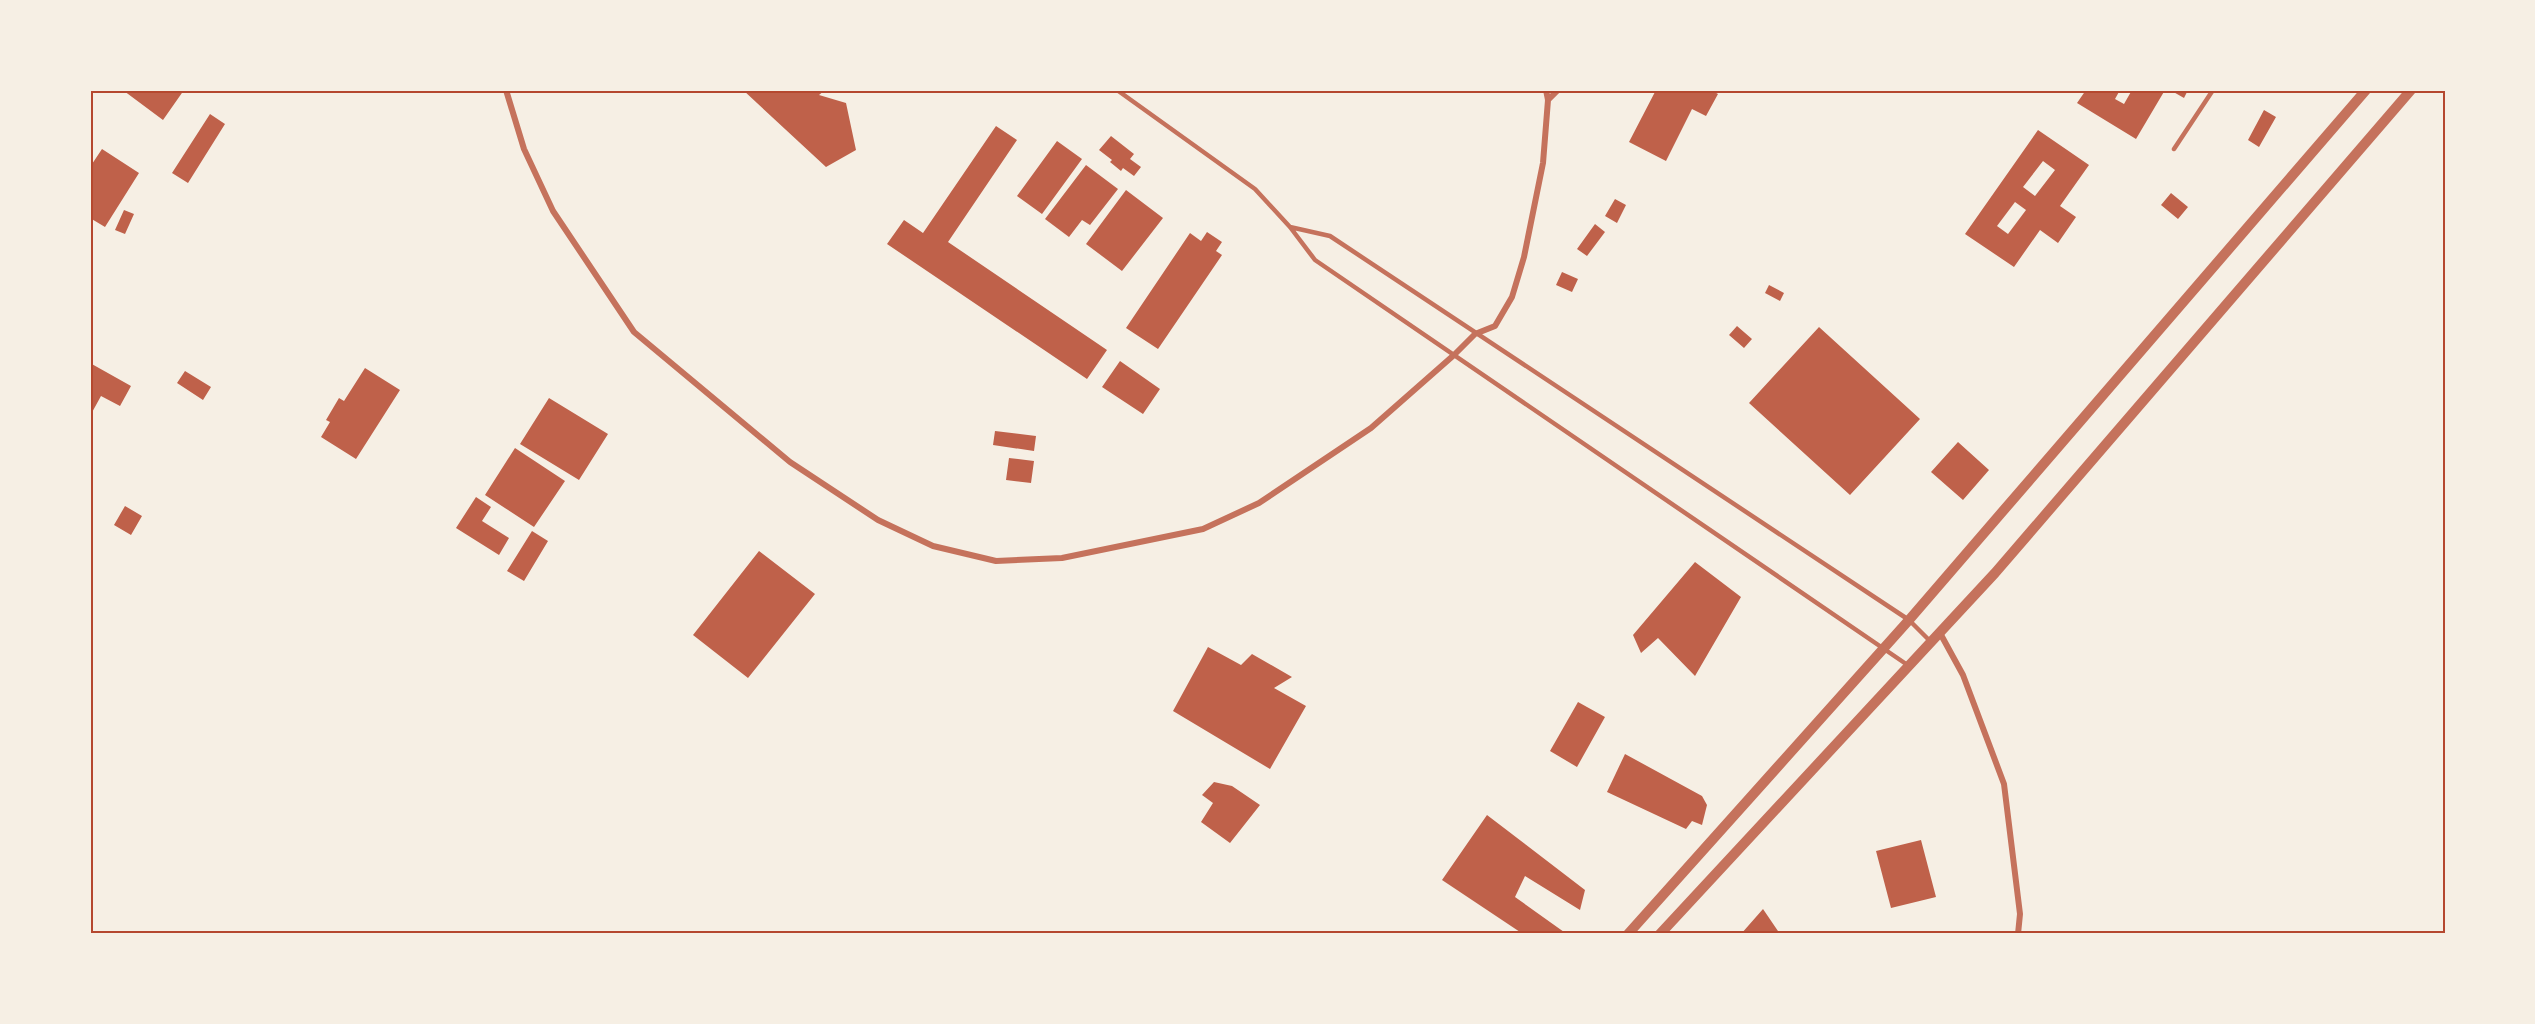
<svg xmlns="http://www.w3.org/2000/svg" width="2535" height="1024" viewBox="0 0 2535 1024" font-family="'Work Sans',sans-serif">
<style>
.building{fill:#bf614a;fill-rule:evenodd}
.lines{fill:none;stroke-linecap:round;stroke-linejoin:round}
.service{stroke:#c5725c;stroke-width:4.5}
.minor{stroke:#c5725c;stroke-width:6}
.tertiary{stroke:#c5725c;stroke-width:10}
.neatline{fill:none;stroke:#b5482f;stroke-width:2}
</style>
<rect width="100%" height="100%" fill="#f6efe4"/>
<!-- building -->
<path class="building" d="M125,90H184L163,120L124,91Z
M743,90H825L819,95L846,103L856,150L826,167Z
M1656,90H1711L1718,94L1706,116L1692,109L1666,161L1629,142Z
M2086,90H2120L2115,99L2124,104L2132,90H2165L2136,139L2077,103Z
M2170,90H2188L2184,98Z
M2264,110L2276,117L2259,147L2248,140Z
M210,114L225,124L188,183L172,173Z
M996,126L1017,140L948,242L1107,350L1087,379L887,244L904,220L923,233Z
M2038,130L2089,165L2060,206L2076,217L2058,243L2040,230L2014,267L1965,234ZM2043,161L2055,170L2035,196L2023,187ZM2015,202L2026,210L2008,234L1997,226Z
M1111,136L1134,154L1130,159L1141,167L1134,176L1123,168L1121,171L1110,162L1112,160L1099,150Z
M1057,141L1082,159L1042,214L1017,196Z
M102,149L139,173L105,227L90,218V167Z
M1086,165L1118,189L1090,225L1082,220L1069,237L1045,219Z
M1126,190L1163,218L1122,271L1086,244Z
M2171,193L2188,207L2178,219L2161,205Z
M1615,199L1626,205L1617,223L1605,216Z
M124,210L134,214L125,234L115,230Z
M1595,224L1605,232L1587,256L1577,249Z
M1207,232L1222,242L1216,251L1222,255L1158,349L1126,328L1190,233L1201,241Z
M1562,272L1578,279L1572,292L1556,285Z
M1769,285L1784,293L1780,301L1765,293Z
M1737,326L1752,339L1744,348L1729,335Z
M1819,327L1920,419L1850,495L1749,403Z
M1120,361L1160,389L1143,414L1102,387Z
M90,363L131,386L120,406L101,396L90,416Z
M365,368L400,390L356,459L321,437L330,422L326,420L339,398L344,401Z
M185,371L211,387L203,400L177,383Z
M549,398L608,434L579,480L520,444Z
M995,431L1036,436L1034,451L993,445Z
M1958,442L1989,470L1963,500L1931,472Z
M515,448L565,481L534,527L485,495Z
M1009,458L1034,461L1031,483L1006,480Z
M476,497L491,507L482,521L509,538L499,555L456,528Z
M125,506L142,516L131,535L114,525Z
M532,531L548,541L524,581L507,571Z
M759,551L815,594L748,678L693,635Z
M1695,562L1741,597L1695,676L1658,638L1641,653L1633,635Z
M1208,647L1241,665L1252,654L1292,677L1274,688L1306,706L1270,769L1173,711Z
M1578,702L1605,717L1577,767L1550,751Z
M1625,754L1702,796L1707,805L1702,825L1692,821L1686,829L1607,792Z
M1214,782L1232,786L1260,805L1230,843L1201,822L1213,803L1202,795Z
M1487,815L1585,890L1580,910L1525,876L1515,897L1564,932L1563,934H1523L1442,880Z
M1921,840L1936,897L1891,908L1876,851Z
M1763,909L1780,934H1741Z"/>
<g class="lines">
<!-- service -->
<path class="service" d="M1117,90L1255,189L1290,227L1315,260L1909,666
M2174,149L2213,90
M1290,227L1330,236L1909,620L1930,641"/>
<!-- minor -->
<path class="minor" d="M506,90L524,149L553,211L634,332L790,462L878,520L933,546L996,561L1062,558L1203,529L1259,503L1371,428L1454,355L1475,334L1495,326L1512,297L1524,257L1543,163L1548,100L1546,90
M1548,100L1558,90
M1940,633L1963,675L2004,784L2020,914L2018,934"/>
<!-- tertiary -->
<path class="tertiary" d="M1628,934L1909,620L2366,90
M1660,934L1995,573L2411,90"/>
</g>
<!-- border -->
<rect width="2535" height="1024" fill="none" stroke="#f6efe4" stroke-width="183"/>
<rect x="92" y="92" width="2352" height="840" class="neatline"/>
</svg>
